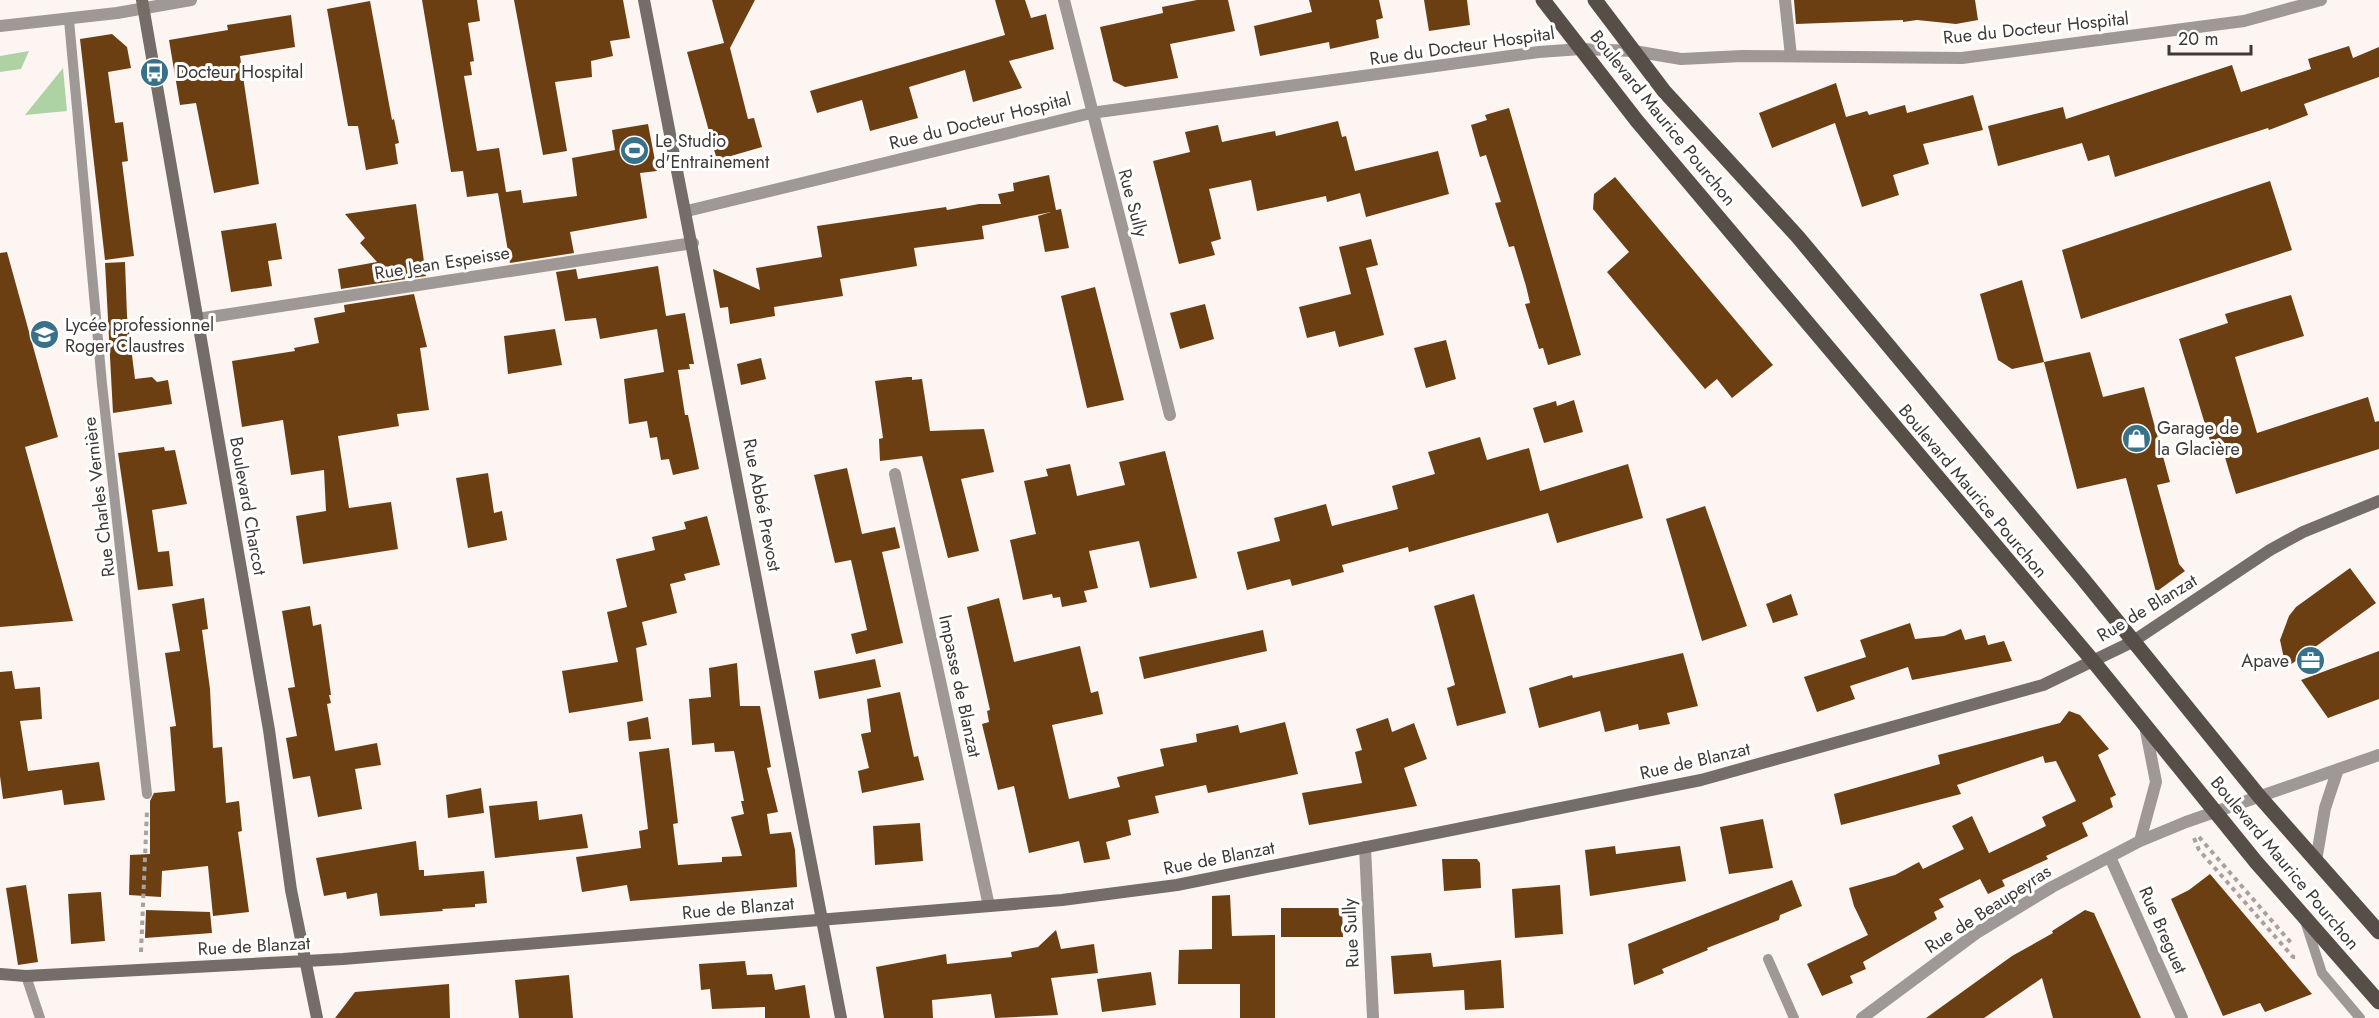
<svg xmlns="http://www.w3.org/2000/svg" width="2379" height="1018" viewBox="0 0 2379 1018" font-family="Jost,sans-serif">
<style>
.green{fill:#aed2a4}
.building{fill:#6b3f12}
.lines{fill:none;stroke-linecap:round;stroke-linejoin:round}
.path{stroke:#a8a19e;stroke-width:4;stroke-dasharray:4.5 4.5;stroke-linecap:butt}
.lane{stroke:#9e9996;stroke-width:10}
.street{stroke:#9e9996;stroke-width:12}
.secondary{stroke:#746d68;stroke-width:12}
.primary{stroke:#574e48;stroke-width:15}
.labels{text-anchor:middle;stroke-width:6;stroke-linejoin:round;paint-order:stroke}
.street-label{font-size:18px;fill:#3e3937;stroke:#fff}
.poi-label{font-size:18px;fill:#3e3937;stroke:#fff;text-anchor:start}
</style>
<rect width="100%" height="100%" fill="#fdf5f1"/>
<!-- green -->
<path class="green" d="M29,51L21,69L0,72V56Z
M63,68L67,111L25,115Z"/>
<!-- building -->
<path class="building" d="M422,0H477L480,21L468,23L474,61L470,62L472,75L464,76L477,151L499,148L506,192L467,197L463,171L451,172Z
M514,0H623L630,38L610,41L613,56L591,61L592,77L555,82L567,151L543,155Z
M712,0H755L730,48L748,119L754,118L762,147L717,160L687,52L724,43Z
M995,0H1025L1031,18L1046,14L1054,49L1009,61L1022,88L973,102L965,70L909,87L918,118L870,131L862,100L817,113L810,91L1005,35Z
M1197,0H1228L1235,31L1170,44L1178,78L1125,87L1113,81L1100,27L1163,13L1162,7Z
M1309,0H1379L1383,18L1376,20L1379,38L1330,49L1329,42L1260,56L1254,26L1312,12Z
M1424,0H1467L1470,25L1429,31Z
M1794,0H1975L1978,20L1956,24L1917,20L1903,22V20L1796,24Z
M370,1L392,120L394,119L399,143L395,144L398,164L366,170L358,126H348L327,9Z
M291,15L295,47L240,56L259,184L214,193L196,103L180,105L169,40L228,30L227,25Z
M112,34L127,47L131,68L108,72L115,123L123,122L128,161L122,162L134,256L105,260L80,39Z
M2349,46L2353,58L2379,47V77L2304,104L2308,115L2269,130L2268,128L2115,177L2109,155L2088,161L2082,143L1998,166L1988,126L2063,107L2066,119L2232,65L2241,92L2311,69L2308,59Z
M1836,83L1846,117L1867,111L1869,115L1905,105L1907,113L1973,95L1983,130L1923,144L1929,164L1893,175L1899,195L1862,207L1835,123L1772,148L1759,113Z
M1509,108L1581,355L1548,365L1543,348L1539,349L1525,304L1530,303L1526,286L1514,246L1509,247L1495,203L1501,202L1486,155L1480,157L1471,125L1487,120L1485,115Z
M1338,121L1342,137L1346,136L1355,171L1438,151L1449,194L1366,217L1360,193L1327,202L1326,196L1257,211L1251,180L1209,189L1221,239L1211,242L1215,255L1179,264L1153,161L1190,152L1185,132L1218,125L1222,142L1275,131L1276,136Z
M648,124L657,171L640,173L647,218L570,232L574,253L510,263L498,193L521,190L523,203L577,196L572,158L615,150L612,130Z
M1049,175L1056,210L1061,209L1069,248L1045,252L1038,216L1051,212L982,226L984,239L914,248L917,266L840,279L843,296L774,307L775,316L730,324L728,307L720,308L713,269L760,290L756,268L822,257L817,226L946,207L947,210L979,204H1001L998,194L1014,191L1013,183Z
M1615,177L1773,365L1732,398L1717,379L1705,389L1607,272L1629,252L1593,209L1594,194Z
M2270,181L2292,250L2081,319L2062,250Z
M416,204L426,276L341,289L338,269L377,262L360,243L365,238L345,214Z
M276,223L282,259L268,261L272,286L231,292L221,231Z
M1371,239L1378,265L1366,268L1384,335L1339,347L1335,331L1307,338L1299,307L1351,294L1339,247Z
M7,252L58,437L25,447L73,621L0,627V253Z
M125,262L127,316L135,379L152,377L157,382L168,380L172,404L113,413L105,263Z
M658,266L666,316L685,313L694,364H689L690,369L678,370L685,415H688L699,469L673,475L669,459L661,460L657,437L650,438L647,421L629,424L624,379L664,372L657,329L600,339L596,318L565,321L556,272L576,269L578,279Z
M2022,280L2044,362L2012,369L1998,360L1980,294Z
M1095,287L1124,400L1087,408L1061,296Z
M414,294L427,347L420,348L429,410L397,414L399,426L338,436L349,508L391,502L398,549L303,564L296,516L326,511L324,470L291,475L283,420L242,427L232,361L295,351L294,348L319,343L314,318L345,312L344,305Z
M2291,295L2304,336L2235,357L2257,433L2368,397L2375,422L2379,421V449L2236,494L2221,444L2212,447L2179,339L2228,323L2225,314Z
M1205,304L1214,339L1180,349L1170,313Z
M555,329L562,365L508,374L504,336Z
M1446,340L1456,379L1426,388L1414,348Z
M2090,352L2103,397L2144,387L2170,482L2157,485L2179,564L2185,571L2156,592L2126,478L2077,489L2044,362Z
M761,358L766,379L741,385L737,364Z
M907,377H912V380L922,379L930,431L984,429L994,472L961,479L979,551L948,558L922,456L880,461L879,439L883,438L875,381Z
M1574,400L1583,432L1544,443L1533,408L1556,401L1557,406Z
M1480,437L1487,460L1529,448L1540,491L1628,464L1643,518L1557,543L1548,513L1409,552L1408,547L1342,565L1344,572L1292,586L1290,579L1247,590L1237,552L1280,541L1274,518L1326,504L1332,526L1398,509L1392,486L1435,474L1428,452Z
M164,447L165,451L175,450L187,504L152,510L158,552L169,551L173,586L138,590L118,453Z
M1165,451L1197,578L1150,588L1139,541L1089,551L1098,588L1084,591L1087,602L1062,607L1060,597L1053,598L1052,594L1023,600L1010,540L1036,534L1024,481L1048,476L1046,469L1070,464L1077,496L1125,485L1119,462Z
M847,468L862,534L895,527L900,548L882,552L903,643L856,654L851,634L867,630L851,560L835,563L814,475Z
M488,473L494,513L502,511L507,540L468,548L456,478Z
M1705,506L1747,626L1702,641L1666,519Z
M707,516L720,565L684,574L686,580L670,584L677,613L642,622L647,645L636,648L643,701L569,713L562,671L618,662L607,612L627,607L616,559L655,550L652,537L686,529L684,522Z
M2350,568L2376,603L2286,668L2280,640L2289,616L2296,607Z
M1474,594L1506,713L1457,726L1447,688L1455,685L1434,606Z
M1791,594L1798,615L1773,623L1766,604Z
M204,598L208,629L202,630L210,689L213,748L222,747L226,803L239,801L242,831L238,832L249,912L213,916L208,866L162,871L161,897L129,895L130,855L150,854V801L154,793L175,791L170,727L176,726L165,653L180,651L172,604Z
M999,598L1014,662L1080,646L1091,693L1098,691L1103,714L1052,725L1069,799L1120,787L1117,777L1164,766L1160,749L1197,742L1196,734L1238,725L1240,733L1285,722L1298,774L1208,793L1206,785L1155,796L1159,813L1128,820L1131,835L1106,842L1110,859L1084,863L1079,841L1029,853L1014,786L998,790L982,724L989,722L987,711L990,710L967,607Z
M310,606L313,626L321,624L331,695H329L331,703L327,704L335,751L377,743L381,765L355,769L362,809L318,817L310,776L293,779L286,738L297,736L288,688L295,687L282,611Z
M1910,623L1915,639L1944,636L1961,629L1965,640L1985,635L1988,645L2004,641L2012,661L1912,680L1908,667L1850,686L1855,699L1817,712L1804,677L1866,657L1860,640Z
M1263,630L1267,651L1144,679L1139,657Z
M2379,651V699L2328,718L2301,680Z
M1683,653L1698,706L1667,713L1670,724L1639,730L1638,724L1605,732L1600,711L1539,728L1529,688L1572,675L1573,678Z
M875,659L881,687L819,699L814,671Z
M737,663L740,706H760L771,767L767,768L778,812L767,814L770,834L791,832L795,850L797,887L630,901L627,885L582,892L576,857L641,848L639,831L648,829L639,752L669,748L678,823L673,824L678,865L722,862V857L742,856L731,817L744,814L741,801H744L734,751L715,752L714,743L692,745L689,699L711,697L709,668Z
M12,671L15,689L40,687L42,719L20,721L28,771L99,762L105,800L64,805L62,790L3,799L0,776V672Z
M900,692L914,757L918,756L924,780L862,793L858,771L869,768L861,734L871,732L867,699Z
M2069,711L2080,715L2109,749L2098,755L2116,795L2110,798L2113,807L2082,823L2088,836L2046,856L2048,859L2002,880L2005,886L1988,894L1980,879L1939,899L1944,907L1934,912L1937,919L1863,962L1866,969L1850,976L1853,983L1822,996L1807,964L1868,935L1854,906L1849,888L1895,875L1919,862L1923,869L1964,849L1952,826L1972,816L1989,853L2046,826L2042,817L2076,801L2056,761L2045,763L2043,756L1957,785L1961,794L1841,825L1834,794L1940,764L1938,755L2060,723Z
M648,717L651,739L629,741L627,722Z
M1388,718L1392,732L1414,723L1427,759L1404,768L1417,806L1309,825L1302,793L1362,783L1355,752L1362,750L1356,729Z
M481,788L484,813L448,818L446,795Z
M537,801L539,820L582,814L588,848L495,858L489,806Z
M1763,819L1773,868L1729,874L1720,827Z
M920,823L923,861L875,865L873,826Z
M416,841L419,870H424V876L484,871L487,903L475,904V907L442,909L443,911L380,916L377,893L347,899L346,892L324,896L316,858Z
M1615,846L1616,854L1680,846L1686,881L1590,896L1585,850Z
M1442,859H1477L1480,863L1481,888L1444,891Z
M2210,874L2312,994L2265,1012L2260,1003L2223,1016L2171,899L2189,890Z
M1792,880L1802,906L1780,915L1779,920L1707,948L1708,950L1662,969L1664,973L1634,985L1628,944Z
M26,885L38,962L18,965L6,888Z
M1560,885L1563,934L1515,938L1512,889Z
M101,892L105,941L71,944L68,894Z
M1230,895L1232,936L1275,935V1018H1240V984H1178L1179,950L1212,949V896Z
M1281,908H1342L1343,937H1281Z
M146,910L210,912L212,933L145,938Z
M2085,910L2094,913L2141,1018H2053L2042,978L1984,1018H1926L2012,956L2053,933L2052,931Z
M1056,930L1061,949L1094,944L1098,973L1051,978L1058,1015L995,1018L991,994L932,1000L933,1018H884L876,967L946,954L947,964L1012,957L1011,952L1038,947Z
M1431,953L1433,967L1501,960L1504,1008L1465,1010L1464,990L1394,994L1391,956Z
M745,961L747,975L772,974L775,990L805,985L810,1018H765V1007L712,1009L710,989L701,990L699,964Z
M1151,972L1156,1005L1102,1012L1097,979Z
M569,975L573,1018H519L515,980Z
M449,984L450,1018H335L355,992Z"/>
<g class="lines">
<!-- path -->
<path class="path" d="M2199,837L2292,944
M2194,838L2199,850L2293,957H2298
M141,952L147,810"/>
<!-- lane -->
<path class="lane" d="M69,20L102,384L147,794
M2305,921L2322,973L2360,1018
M1768,959L1794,1018
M26,976L40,1018"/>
<!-- street -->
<path class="street" d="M1064,0L1170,415
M1785,0L1791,56
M0,26L117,13L191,0
M687,211L1091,113L1539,52L1581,49L1634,51L1681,59L1742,56L1962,58L2244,21L2321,0
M197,319L693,243
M895,474L989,906
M2140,841L2156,782L2145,726
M1365,847L1373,1018
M2110,857L2182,1018
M2316,861L2325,808L2338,769
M1862,1018L1978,932L2052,887L2140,841L2186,822L2379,755"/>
<!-- secondary -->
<path class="secondary" d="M142,0L269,730L291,890L317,1018
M644,0L841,1018
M0,974L26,976L343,959L1062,900L1177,885L1701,780L2043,685L2132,642L2270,550L2303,532L2379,501"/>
<!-- primary -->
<path class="primary" d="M1543,0L1637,121L2093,661L2256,862L2379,1002
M1595,0L1664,91L1798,237L2083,579L2259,796L2379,932"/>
</g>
<!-- icons -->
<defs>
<symbol id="bus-disc" viewBox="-11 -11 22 22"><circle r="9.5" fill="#37718a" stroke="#fff"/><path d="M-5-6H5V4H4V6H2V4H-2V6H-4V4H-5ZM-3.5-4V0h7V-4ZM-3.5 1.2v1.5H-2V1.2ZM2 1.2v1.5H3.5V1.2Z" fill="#fff"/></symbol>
<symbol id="stadium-disc" viewBox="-11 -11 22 22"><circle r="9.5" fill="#37718a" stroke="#fff"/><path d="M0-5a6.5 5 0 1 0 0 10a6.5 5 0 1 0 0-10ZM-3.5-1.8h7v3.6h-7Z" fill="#fff"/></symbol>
<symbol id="school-disc" viewBox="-11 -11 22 22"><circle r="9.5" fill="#37718a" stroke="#fff"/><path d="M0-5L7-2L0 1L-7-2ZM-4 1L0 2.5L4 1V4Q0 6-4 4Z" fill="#fff"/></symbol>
<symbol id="shop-disc" viewBox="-11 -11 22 22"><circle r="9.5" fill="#37718a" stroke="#fff"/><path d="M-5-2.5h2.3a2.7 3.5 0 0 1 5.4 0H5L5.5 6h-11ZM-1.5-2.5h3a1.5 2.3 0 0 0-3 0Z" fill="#fff"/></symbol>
<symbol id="office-disc" viewBox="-11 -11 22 22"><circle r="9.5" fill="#37718a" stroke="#fff"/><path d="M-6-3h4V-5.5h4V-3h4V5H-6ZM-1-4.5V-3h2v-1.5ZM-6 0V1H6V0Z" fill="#fff"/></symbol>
</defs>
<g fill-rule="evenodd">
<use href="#bus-disc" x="138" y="56" width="33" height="33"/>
<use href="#stadium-disc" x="618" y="134" width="33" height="33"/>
<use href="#school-disc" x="28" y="318" width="33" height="33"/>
<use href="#shop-disc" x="2120" y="422" width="33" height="33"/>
<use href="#office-disc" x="2294" y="644" width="33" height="33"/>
</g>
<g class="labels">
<!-- street labels -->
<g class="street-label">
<text transform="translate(2036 28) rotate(-6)" y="6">Rue du Docteur Hospital</text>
<text transform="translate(1462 46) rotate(-8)" y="6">Rue du Docteur Hospital</text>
<text transform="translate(1663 118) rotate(51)" y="6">Boulevard Maurice Pourchon</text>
<text transform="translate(980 121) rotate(-14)" y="6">Rue du Docteur Hospital</text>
<text transform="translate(1133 203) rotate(75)" y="6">Rue Sully</text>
<text transform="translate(442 263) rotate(-9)" y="6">Rue Jean Espeisse</text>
<text transform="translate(1973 491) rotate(50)" y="6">Boulevard Maurice Pourchon</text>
<text transform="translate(99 497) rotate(-97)" y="6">Rue Charles Vernière</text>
<text transform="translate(762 505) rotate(79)" y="6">Rue Abbé Prevost</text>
<text transform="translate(248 506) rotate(80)" y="6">Boulevard Charcot</text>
<text transform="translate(2147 608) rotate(-31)" y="6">Rue de Blanzat</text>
<text transform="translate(960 686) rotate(78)" y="6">Impasse de Blanzat</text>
<text transform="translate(1695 761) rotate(-13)" y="6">Rue de Blanzat</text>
<text transform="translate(1219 858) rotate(-11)" y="6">Rue de Blanzat</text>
<text transform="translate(2285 863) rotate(50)" y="6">Boulevard Maurice Pourchon</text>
<text transform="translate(738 908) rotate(-5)" y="6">Rue de Blanzat</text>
<text transform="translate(1988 909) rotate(-33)" y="6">Rue de Beaupeyras</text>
<text transform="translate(2163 930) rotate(66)" y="6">Rue Breguet</text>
<text transform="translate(1351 933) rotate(-93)" y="6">Rue Sully</text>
<text transform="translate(254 946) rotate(-3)" y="6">Rue de Blanzat</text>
</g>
<!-- poi labels -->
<g class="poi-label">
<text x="176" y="78">Docteur Hospital</text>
<text x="655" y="147">Le Studio<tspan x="655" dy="21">d'Entrainement</tspan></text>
<text x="65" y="331">Lycée professionnel<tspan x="65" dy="21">Roger Claustres</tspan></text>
<text x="2157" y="434">Garage de<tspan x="2157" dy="21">la Glacière</tspan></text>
<text x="2289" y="667" text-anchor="end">Apave</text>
</g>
</g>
<!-- scale -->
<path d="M2169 45v9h82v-9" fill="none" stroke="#3e3937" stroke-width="3"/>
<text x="2178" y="45" font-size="18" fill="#3e3937" stroke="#ffffff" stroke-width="4.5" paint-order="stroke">20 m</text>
</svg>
